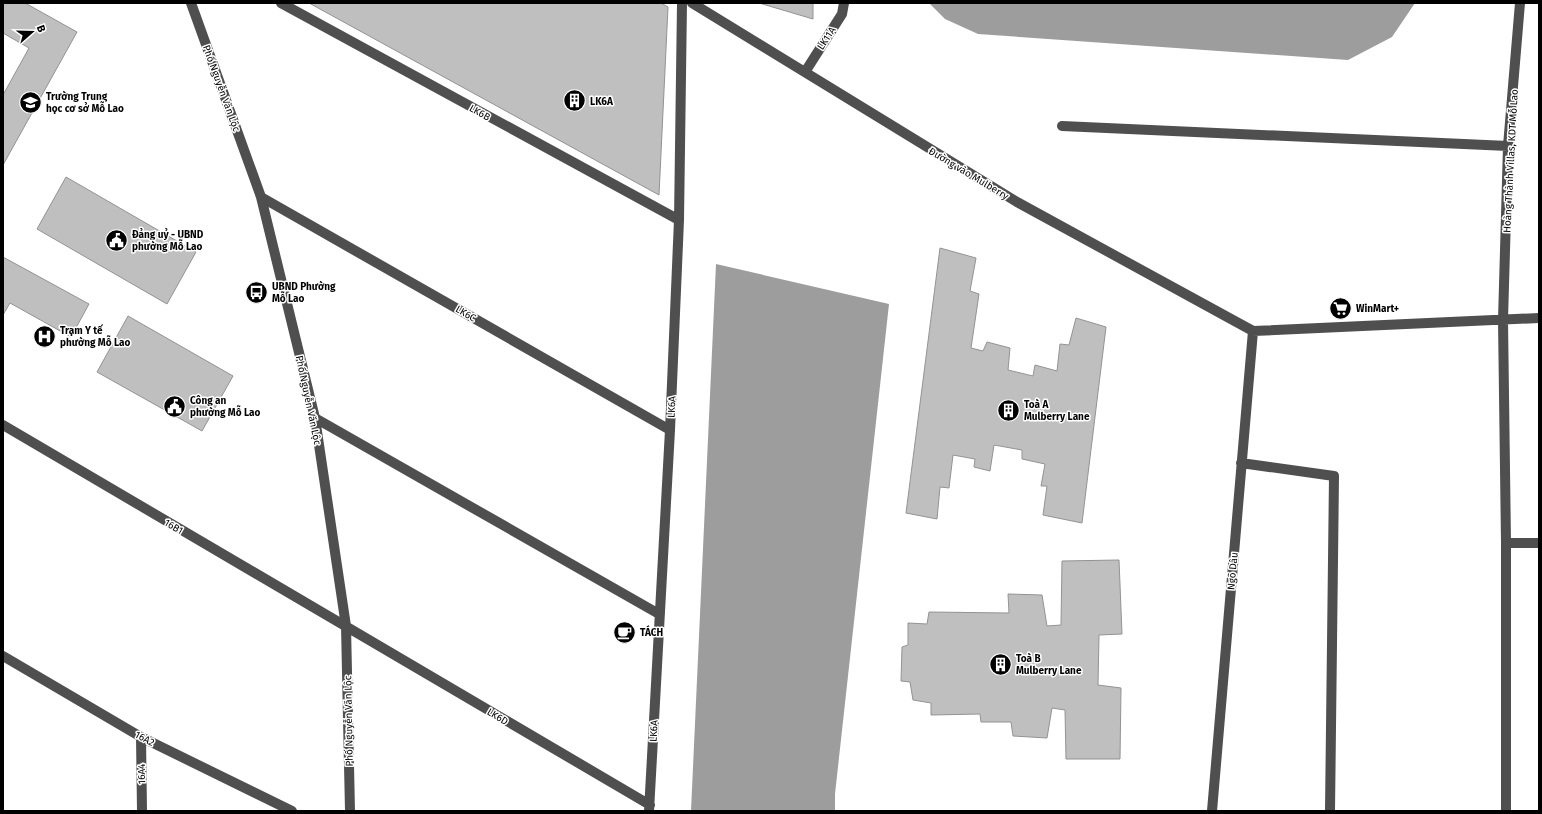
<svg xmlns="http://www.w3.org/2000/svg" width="1542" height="814" viewBox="0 0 1542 814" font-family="'Fira Sans',sans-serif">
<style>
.water{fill:#9d9d9d}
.building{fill:#bfbfbf;stroke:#939393}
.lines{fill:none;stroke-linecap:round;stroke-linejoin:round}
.minor{stroke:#4f4f4f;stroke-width:10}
.labels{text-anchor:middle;stroke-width:3;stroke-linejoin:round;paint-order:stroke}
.street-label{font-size:10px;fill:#000;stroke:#fff}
.poi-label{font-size:10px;font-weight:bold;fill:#000;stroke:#fff;text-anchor:start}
</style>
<rect width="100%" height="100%" fill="#fff"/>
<!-- water -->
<path class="water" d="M929,3H1415L1392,37L1348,60L978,34L945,19Z
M716,264L889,304L835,794V811H691Z"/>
<!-- building -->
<path class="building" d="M3,3H25L77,32L3,165V95L29,48L3,33Z
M309,3H661L668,7L659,195Z
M759,3H813V19Z
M66,177L196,252L167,304L37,229Z
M940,248L976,258L970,291L979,294L971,348L983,351L987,342L1010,348L1008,370L1033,376L1035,365L1057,371L1060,344L1069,345L1076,318L1106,327L1082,523L1043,515L1047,486H1041L1045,464L1022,459V450L994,445L990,471L974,467L975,459L953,455L949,488L940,487L937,519L906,513Z
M3,257L89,304L71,337L10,303L3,315Z
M128,316L233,376L202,431L97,372Z
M1119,560L1122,634L1099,635L1098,685L1121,688L1120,759H1066L1065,710L1052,708L1047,738L1013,736L1011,722H981L980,714L931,715V703L913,700L910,682L901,681L902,647L908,645V623L927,624L929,612L1009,613L1008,594L1042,595L1047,626L1061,625L1062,561Z"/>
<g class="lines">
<!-- minor -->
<path class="minor" d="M191,3L261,197L315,418L346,626L350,811
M281,3L679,220
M692,3L1017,202L1253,331
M805,72L842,14L844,3
M1062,126L1508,146
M261,197L670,430
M1253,331L1539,318
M315,418L659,614
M3,425L650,805
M1241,463L1334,476L1330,811
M1506,543H1539
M3,656L141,737L292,811
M141,737L142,811
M649,811L670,430L679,220L682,3
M1212,811L1253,331
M1506,811V543L1503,320L1508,146L1520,3"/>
</g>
<!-- icons -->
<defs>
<symbol id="building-disc" viewBox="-11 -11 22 22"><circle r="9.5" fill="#000" stroke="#fff"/><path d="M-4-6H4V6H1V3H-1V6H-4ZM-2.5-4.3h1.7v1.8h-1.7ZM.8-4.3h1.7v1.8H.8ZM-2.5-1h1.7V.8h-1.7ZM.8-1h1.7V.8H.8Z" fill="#fff"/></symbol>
<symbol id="school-disc" viewBox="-11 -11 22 22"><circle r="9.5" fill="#000" stroke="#fff"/><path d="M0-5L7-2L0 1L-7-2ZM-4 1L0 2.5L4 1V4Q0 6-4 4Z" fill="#fff"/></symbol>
<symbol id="civic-disc" viewBox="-11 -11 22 22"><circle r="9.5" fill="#000" stroke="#fff"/><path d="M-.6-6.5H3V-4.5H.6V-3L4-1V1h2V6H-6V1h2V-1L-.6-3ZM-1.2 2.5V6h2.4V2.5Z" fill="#fff"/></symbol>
<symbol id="bus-disc" viewBox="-11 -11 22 22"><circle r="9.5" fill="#000" stroke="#fff"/><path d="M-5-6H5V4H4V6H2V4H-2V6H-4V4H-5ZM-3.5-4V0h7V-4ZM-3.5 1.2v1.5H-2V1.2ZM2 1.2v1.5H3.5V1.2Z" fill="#fff"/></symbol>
<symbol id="supermarket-disc" viewBox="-11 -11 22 22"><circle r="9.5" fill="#000" stroke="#fff"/><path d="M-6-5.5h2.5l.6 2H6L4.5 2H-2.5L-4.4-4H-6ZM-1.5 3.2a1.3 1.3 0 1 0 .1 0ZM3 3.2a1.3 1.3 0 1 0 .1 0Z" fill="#fff"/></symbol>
<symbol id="hospital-disc" viewBox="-11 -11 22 22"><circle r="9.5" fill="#000" stroke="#fff"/><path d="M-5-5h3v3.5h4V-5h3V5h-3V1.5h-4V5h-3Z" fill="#fff"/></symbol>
<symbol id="cafe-disc" viewBox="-11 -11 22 22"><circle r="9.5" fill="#000" stroke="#fff"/><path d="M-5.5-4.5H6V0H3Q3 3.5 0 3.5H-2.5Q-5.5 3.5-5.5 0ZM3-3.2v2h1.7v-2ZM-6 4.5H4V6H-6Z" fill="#fff"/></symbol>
</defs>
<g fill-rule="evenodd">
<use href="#building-disc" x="562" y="88" width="25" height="25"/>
<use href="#school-disc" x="18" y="90" width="25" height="25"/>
<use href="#civic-disc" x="104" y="228" width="25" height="25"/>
<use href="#bus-disc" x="244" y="280" width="25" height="25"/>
<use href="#supermarket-disc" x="1328" y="296" width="25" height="25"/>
<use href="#hospital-disc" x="32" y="324" width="25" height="25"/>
<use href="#civic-disc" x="162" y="394" width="25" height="25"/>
<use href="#building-disc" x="996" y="398" width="25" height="25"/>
<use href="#cafe-disc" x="612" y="620" width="25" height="25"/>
<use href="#building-disc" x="988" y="652" width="25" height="25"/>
</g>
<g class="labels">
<!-- street labels -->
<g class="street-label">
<text transform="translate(826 38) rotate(-57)" y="4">LK11A</text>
<text transform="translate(222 88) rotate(70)" y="4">Phố Nguyễn Văn Lộc</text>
<text transform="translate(480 112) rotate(29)" y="4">LK6B</text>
<text transform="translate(1510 161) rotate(-87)" y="4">Hoàng Thành Villas, KDT Mỗ Lao</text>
<text transform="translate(969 173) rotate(31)" y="4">Đường vào Mulberry</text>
<text transform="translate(466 313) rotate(30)" y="4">LK6C</text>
<text transform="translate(309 400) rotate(78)" y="4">Phố Nguyễn Văn Lộc</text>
<text transform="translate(671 407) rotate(-88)" y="4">LK6A</text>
<text transform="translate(174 526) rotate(30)" y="4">16B1</text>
<text transform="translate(1232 571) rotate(-85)" y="4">Ngõ Dâu</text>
<text transform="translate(498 716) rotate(31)" y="4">LK6D</text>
<text transform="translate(348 721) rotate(-91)" y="4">Phố Nguyễn Văn Lộc</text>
<text transform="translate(653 731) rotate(-87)" y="4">LK6A</text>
<text transform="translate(145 738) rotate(28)" y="4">16A2</text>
<text transform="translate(141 774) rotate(-91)" y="4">16A4</text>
</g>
<!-- poi labels -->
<g class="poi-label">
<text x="46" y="100">Trường Trung<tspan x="46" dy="12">học cơ sở Mỗ Lao</tspan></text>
<text x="590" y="105">LK6A</text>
<text x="132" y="238">Đảng uỷ - UBND<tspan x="132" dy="12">phường Mỗ Lao</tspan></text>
<text x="272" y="290">UBND Phường<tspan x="272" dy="12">Mỗ Lao</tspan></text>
<text x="1356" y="312">WinMart+</text>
<text x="60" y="334">Trạm Y tế<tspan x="60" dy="12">phường Mỗ Lao</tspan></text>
<text x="190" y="404">Công an<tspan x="190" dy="12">phường Mỗ Lao</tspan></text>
<text x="1024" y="408">Toà A<tspan x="1024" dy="12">Mulberry Lane</tspan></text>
<text x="640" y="636">TÁCH</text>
<text x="1016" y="662">Toà B<tspan x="1016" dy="12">Mulberry Lane</tspan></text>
</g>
</g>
<!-- border -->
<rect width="1542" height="814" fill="none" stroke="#000000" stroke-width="8"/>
<!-- north arrow -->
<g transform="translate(32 32) rotate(70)" stroke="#ffffff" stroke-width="3" paint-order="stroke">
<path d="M0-3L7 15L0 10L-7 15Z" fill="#000000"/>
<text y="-6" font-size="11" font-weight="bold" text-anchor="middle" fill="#000000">B</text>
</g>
</svg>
